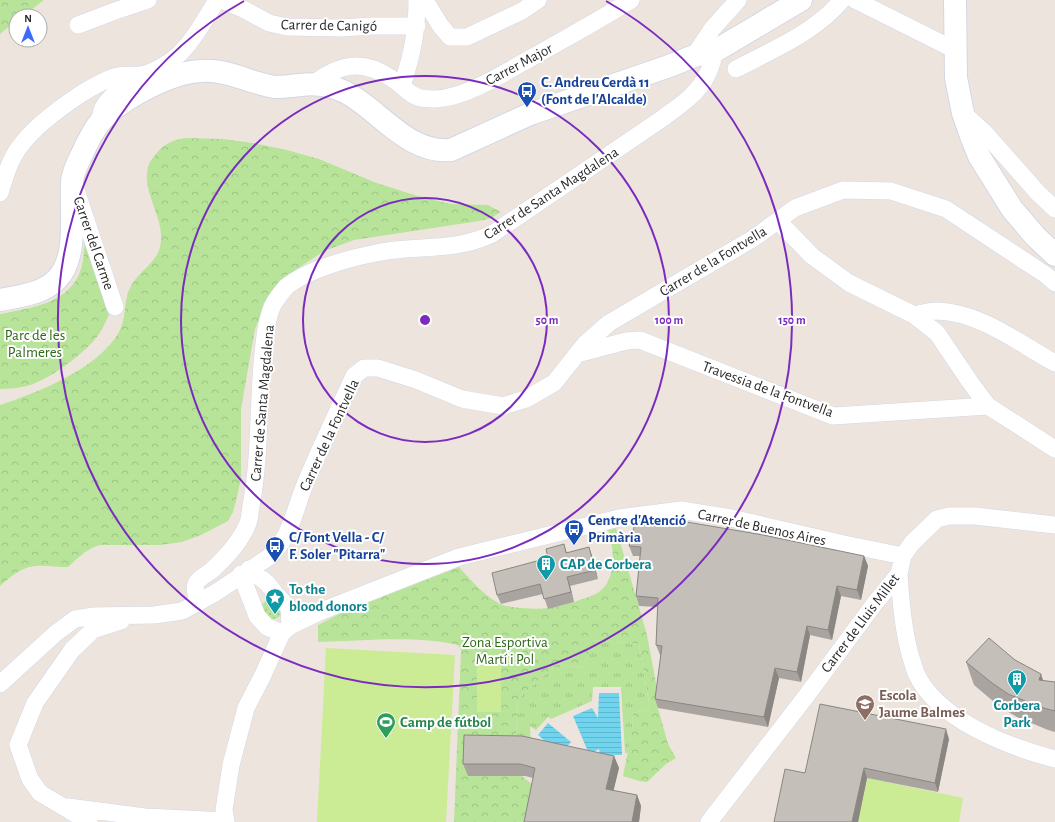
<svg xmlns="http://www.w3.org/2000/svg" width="1055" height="822" viewBox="0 0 1055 822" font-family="'Alegreya Sans',sans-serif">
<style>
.grass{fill:url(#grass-tufts)}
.forest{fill:url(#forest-crowns)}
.garden{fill:url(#garden-dots)}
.pitch{fill:#cbeb95}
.water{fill:url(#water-rules)}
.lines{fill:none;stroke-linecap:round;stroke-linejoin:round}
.street-casing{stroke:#d2d7e4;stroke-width:18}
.secondary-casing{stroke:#d2d7e4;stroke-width:24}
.street{stroke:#fff;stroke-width:17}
.secondary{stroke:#fff;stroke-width:22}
.wall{fill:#a9a4a0}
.shaded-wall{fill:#8a8682}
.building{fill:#c5bfba;stroke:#8a8682}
.ring{fill:none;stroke:#7b2cbf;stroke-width:2}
.labels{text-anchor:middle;stroke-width:4;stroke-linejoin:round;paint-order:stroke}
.street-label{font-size:15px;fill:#2b2b2b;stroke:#fff}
.transit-label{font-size:15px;font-weight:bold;fill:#164399;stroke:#fff;text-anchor:start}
.park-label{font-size:15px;fill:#2e691a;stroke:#fff}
.culture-label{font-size:15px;font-weight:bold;fill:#0d838f;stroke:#fff;text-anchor:start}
.education-label{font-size:15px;font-weight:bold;fill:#785e54;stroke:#fff;text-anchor:start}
.leisure-label{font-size:15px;font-weight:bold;fill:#27864d;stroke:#fff;text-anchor:start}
.centre{fill:#7b2cbf;stroke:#fff;stroke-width:2}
.ring-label{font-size:12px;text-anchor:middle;font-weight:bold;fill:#7b2cbf;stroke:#fff;stroke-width:4;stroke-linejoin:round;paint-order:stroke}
</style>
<defs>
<pattern id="grass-tufts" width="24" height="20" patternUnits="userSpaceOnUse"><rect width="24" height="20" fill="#b7e499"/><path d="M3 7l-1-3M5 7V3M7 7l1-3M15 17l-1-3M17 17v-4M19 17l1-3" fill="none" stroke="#9ec484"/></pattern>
<pattern id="forest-crowns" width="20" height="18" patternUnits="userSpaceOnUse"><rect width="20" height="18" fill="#b7e499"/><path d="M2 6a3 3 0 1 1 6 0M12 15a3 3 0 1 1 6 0" fill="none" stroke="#9ec484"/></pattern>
<pattern id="garden-dots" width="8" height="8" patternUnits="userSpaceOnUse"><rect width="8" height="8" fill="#b7e499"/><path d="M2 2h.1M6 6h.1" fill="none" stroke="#9ec484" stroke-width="1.8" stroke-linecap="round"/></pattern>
<pattern id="water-rules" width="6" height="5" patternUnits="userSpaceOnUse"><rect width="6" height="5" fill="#70d4ef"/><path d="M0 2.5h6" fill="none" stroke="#61b6cd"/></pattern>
</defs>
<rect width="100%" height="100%" fill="#ede5dd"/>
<!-- grass -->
<path class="grass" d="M594,640L639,644L650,709L633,713L632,731L628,753H625L621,687H593L592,701L551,719L548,717L536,730L530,726L531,749L526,748L516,734L518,699L556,664L583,668Z"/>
<!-- forest -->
<path class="forest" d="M0,0H44L23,16H16V21L0,34Z
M184,138L223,139L253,143L287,150L319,159L374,182L414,195L451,204L488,205L501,212L491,218L479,221L354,240L324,251L288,275L267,300L255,329L241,409V479L236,501L233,512L228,521L201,535L182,542L160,545H100C86,549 78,558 68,567C55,567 42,564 29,567C18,570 8,579 0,586V405C39,392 98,369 119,332C127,318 123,301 130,288C137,272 156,264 160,247C167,218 139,192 149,164C150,161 154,157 156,154C164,144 171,141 184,138Z
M85,238L111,309C108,318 104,326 99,334C87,352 49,380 27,386C19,388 9,389 0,389V314C30,308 70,304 81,269C84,259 84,248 85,238Z
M616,528L647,635L656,683L658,708L668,744L676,758L666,764L647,782L639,781L623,776L632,731L633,713L650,709L639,644L594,640L583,668L556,664L518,699L516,734L526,748L522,776L538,789L531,822H454L461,650L458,645C415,635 363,641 318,642V625L341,613L459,567C472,581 482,594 500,604C508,608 538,610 548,608C558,607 594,597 600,591C603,589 607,584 608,581C616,565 613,547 608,530Z"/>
<!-- garden -->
<path class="garden" d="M272,598L283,612C279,619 275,620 267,618L262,604Z"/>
<!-- pitch -->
<path class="pitch" d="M326,648L455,655L446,822H317Z
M477,662H501V712H477Z
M867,778L963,798L959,822H858Z"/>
<!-- water -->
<path class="water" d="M599,693H619L622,755H600L599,749L589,754L573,716L592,708L598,718Z
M548,723L571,742L560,754L538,735Z"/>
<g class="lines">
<defs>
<path id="street" d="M222,0L245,10L269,23L287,27L341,28L372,26H417
M420,0L429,7L440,25L450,37H467L522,11L538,0
M855,0L955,50
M78,25L115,11L148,0
M694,56L712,29L738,0
M736,69C772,50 816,32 842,0
M313,84C339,64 362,59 391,78C410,90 409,100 436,99C467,97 504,73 531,58C564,39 598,21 631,0
M402,86C412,55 417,32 417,0
M963,113L984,132L1038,193L1055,209
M101,119C98,100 129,84 142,75
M76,190L115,307
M0,193C5,177 10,158 21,145C38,122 86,87 114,77C123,74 131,76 141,75C151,74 163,66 171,61C190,48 205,19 217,0
M778,221L812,256L849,283L914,315L937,333L970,382L988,406L1055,449
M914,315C922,313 930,311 938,311C982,313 1018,343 1055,363
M577,354L626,341L640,340L833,416L988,406
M249,569L267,583L274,592L289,608L290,626
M241,574L257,616L267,627L282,633
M899,574C901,602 903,630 911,658C913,663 914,668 916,673C937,720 1009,747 1055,759
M198,603C197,596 193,588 197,582C199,578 207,574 211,571C225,558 241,542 248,523C250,518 250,511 251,506C260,459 258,411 262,364C264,345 265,325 272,307C275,300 281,293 286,287C306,270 350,258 376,253C417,244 452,253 492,234L663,118C679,106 698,94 707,75C711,68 713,59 715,51
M0,684L56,633L75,619L94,616L154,615L182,611L215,593L269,557C291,536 293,515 304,487C319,450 337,413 354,376L364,368H378L416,380L462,399L503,406L526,399L554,383L585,344L609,323L754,238L795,208L843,190L891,191L946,209L1046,275L1055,283
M68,807L145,817L226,821
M89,822L40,793L30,779L18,745L35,703L72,650L93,630L121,621
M226,822L224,810L231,765L246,708L262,677L282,633L290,626L319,612L459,557L619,518L681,510L731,518L844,544L903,556
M709,822L807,695L875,603L899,574L903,556L912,543L937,519L949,516H975L1055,525"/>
<path id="secondary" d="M955,0L956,78L963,113L971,136L979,156L1012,209L1035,236L1055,255
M0,300C20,296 43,294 57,279C79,257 70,209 72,181C73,172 78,162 82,154C87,143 92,132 100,122C118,101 155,82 182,74C208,67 226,72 251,81C259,83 267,86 275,87C283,87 292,86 300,85C315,83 331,85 345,92C380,110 407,154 451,150L530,114L672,65L694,56L715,51L801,0"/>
</defs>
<!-- street casing -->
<use href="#street" class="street-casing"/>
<!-- secondary casing -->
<use href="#secondary" class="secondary-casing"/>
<!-- street -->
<use href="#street" class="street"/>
<!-- secondary -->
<use href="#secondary" class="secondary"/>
</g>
<!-- wall -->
<path class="wall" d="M564,544L567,553L589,547L592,556L598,579L570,586L574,602L548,609L543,594L501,604L497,595L548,558Z
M629,546L864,556L868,566L861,600L841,596L832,640L810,635L801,682L779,678L768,727L658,708L655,699L661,655H660L656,645L658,607L639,606L636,596L640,556H633Z
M1015,660L1043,681L1055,682V732L1048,730L1017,717L1000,707L974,685L966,662Z
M949,739L938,792L867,778L858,822H774L805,773Z
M614,756L619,768L613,791L637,795L641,806L639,822H524L533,778L525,776H468L463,764Z"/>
<!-- shaded-wall -->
<path class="shaded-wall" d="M589,547L592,556L598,579L595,570Z
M864,556L868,566L861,600L857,590Z
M567,577L570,586L574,602L571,592Z
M837,586L841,596L832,640L828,630Z
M807,626L810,635L801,682L797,672Z
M775,668L779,678L768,727L764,717Z
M1041,674L1049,698L1039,680Z
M946,729L949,739L938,792L935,783Z
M614,756L619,768L611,801L606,789Z
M864,768L867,778L858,822H852Z
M637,795L641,806L639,822H632Z"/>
<!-- building -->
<path class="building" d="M636,520L681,521L763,535L864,556L857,590L837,586L828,630L807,626L797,672L775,668L764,717L655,699L662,646L656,645L658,598L636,596L641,547L629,546Z
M564,544L566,553L589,547L595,570L567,577L571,592L544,599L540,584L497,595L492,573L548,558L546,549Z
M989,638L1015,660L1041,674L1039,680L1055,682V711L1040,707L1008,694L992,683L966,662Z
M820,704L946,729L935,783L864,768L852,822H774L785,769L805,773Z
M464,735L522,736L614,756L606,789L637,795L632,822H524L535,768L520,764H463Z"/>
<!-- distance rings -->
<g class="ring">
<circle cx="425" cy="320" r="122"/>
<circle cx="425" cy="320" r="244"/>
<path d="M606 1A367 367 0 1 1 244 1"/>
</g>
<!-- icons -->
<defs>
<symbol id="bus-pin" viewBox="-11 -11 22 30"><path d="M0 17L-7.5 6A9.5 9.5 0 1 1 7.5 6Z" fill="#1a4fb4" stroke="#fff"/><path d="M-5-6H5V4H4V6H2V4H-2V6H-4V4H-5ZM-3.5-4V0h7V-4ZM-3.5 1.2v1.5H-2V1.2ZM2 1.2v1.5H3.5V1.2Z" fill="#fff"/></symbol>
<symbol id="building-pin" viewBox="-11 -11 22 30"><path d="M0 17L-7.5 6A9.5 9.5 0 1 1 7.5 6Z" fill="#0f9aa8" stroke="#fff"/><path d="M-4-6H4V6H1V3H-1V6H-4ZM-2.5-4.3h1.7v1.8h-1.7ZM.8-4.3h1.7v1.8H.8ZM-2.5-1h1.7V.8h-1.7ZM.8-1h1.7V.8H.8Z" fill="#fff"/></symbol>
<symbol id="sight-pin" viewBox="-11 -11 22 30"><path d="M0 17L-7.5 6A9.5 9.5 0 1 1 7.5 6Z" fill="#0f9aa8" stroke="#fff"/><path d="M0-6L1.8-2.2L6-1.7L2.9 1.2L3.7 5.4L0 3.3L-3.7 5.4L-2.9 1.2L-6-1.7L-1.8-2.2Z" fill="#fff"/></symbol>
<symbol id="school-pin" viewBox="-11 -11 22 30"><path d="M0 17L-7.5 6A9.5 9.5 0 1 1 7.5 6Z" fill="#8d6e63" stroke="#fff"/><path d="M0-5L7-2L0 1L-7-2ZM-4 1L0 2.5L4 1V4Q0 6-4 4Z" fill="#fff"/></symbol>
<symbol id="stadium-pin" viewBox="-11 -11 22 30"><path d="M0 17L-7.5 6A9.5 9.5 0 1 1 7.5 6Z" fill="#2e9e5b" stroke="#fff"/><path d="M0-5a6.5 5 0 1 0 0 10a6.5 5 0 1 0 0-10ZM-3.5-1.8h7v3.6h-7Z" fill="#fff"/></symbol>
</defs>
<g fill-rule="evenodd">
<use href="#bus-pin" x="516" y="80" width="22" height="30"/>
<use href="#bus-pin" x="563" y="518" width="22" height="30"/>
<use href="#bus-pin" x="264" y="535" width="22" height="30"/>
<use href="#building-pin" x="535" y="553" width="22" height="30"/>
<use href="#sight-pin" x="264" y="587" width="22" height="30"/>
<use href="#building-pin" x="1006" y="668" width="22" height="30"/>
<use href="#school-pin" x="854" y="693" width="22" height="30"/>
<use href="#stadium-pin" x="375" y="711" width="22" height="30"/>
</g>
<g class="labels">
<!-- street labels -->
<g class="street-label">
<text transform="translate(329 25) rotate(1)" y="5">Carrer de Canigó</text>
<text transform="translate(519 64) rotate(-28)" y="5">Carrer Major</text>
<text transform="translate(551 193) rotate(-33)" y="5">Carrer de Santa Magdalena</text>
<text transform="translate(94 243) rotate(71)" y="5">Carrer del Carme</text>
<text transform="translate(713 261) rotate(-31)" y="5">Carrer de la Fontvella</text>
<text transform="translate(768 389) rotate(20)" y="5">Travessia de la Fontvella</text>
<text transform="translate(262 403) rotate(-85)" y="5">Carrer de Santa Magdalena</text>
<text transform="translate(329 435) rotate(-65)" y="5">Carrer de la Fontvella</text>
<text transform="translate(762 527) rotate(12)" y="5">Carrer de Buenos Aires</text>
<text transform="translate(860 623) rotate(-53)" y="5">Carrer de Lluis Millet</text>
</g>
<!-- transit labels -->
<g class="transit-label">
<text x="541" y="87">C. Andreu Cerdà 11<tspan x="541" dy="17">(Font de l'Alcalde)</tspan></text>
<text x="588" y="525">Centre d'Atenció<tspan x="588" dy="17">Primària</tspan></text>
<text x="289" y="542">C/ Font Vella - C/<tspan x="289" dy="17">F. Soler "Pitarra"</tspan></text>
</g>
<!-- park labels -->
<g class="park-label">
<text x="35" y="340">Parc de les<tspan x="35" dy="17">Palmeres</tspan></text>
<text x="505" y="647">Zona Esportiva<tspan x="505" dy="17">Martí i Pol</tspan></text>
</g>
<!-- culture labels -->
<g class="culture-label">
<text x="560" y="569">CAP de Corbera</text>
<text x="289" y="594">To the<tspan x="289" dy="17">blood donors</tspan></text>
<text x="1017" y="710" text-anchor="middle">Corbera<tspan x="1017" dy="17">Park</tspan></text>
</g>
<!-- education labels -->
<g class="education-label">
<text x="879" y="700">Escola<tspan x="879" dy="17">Jaume Balmes</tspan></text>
</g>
<!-- leisure labels -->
<g class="leisure-label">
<text x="400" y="727">Camp de fútbol</text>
</g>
</g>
<circle cx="425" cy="320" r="6" class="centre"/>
<g class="ring-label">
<text x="547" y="324">50 m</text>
<text x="669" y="324">100 m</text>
<text x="792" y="324">150 m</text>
</g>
<!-- north arrow -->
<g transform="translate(28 28)"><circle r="19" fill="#ffffff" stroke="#aaaaaa"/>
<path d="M0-3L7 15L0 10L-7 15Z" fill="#3c6afb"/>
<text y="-6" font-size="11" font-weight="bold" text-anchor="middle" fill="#2b2b2b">N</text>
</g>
</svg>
